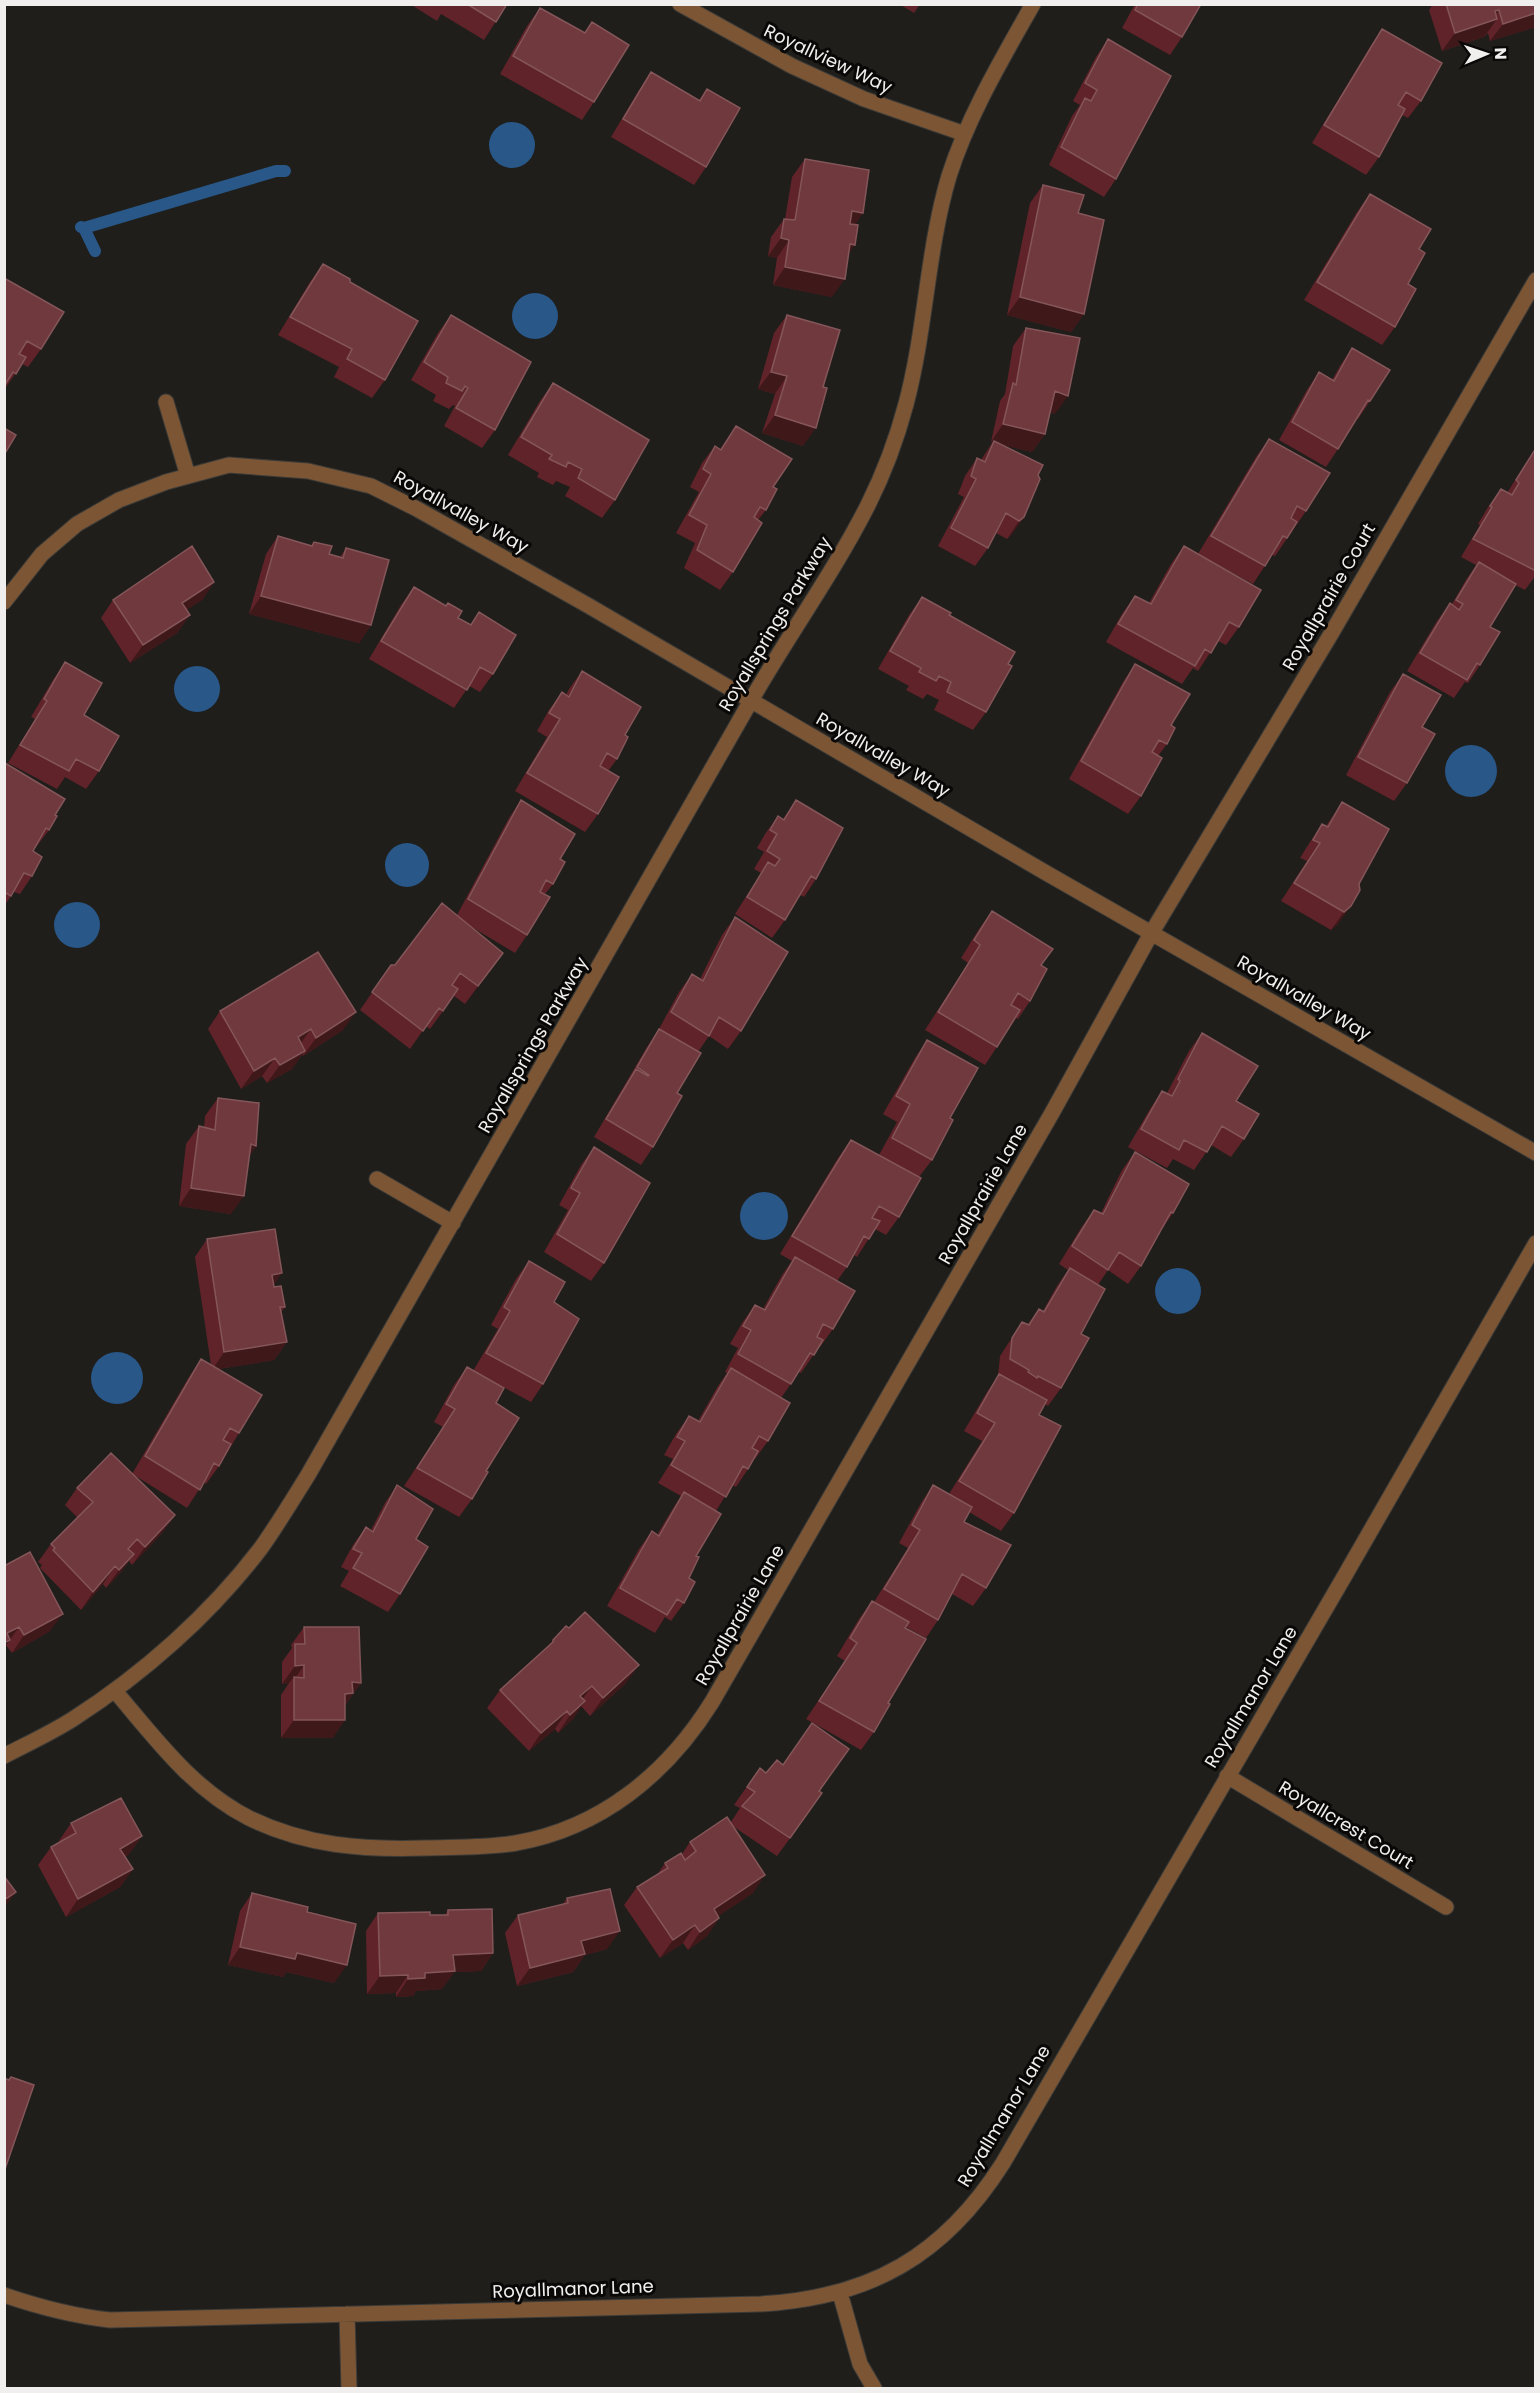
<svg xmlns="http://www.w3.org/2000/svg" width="1540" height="2393" viewBox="0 0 1540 2393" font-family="Poppins,sans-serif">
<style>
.water{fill:#285788}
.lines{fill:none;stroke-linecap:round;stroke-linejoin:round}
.stream{stroke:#285788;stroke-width:12}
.street-casing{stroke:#3c3b38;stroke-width:17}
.street{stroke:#7c5634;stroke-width:15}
.wall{fill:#602329}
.shaded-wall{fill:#3f181a}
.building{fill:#70393e;stroke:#845659;stroke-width:1.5}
.labels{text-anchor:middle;stroke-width:6;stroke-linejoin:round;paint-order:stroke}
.street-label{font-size:18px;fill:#f1efed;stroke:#090807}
</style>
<rect width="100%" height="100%" fill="#1f1e1b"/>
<!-- water -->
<path class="water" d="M489 145a23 23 0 1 1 46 0a23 23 0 1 1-46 0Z
M512 316a23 23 0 1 1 46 0a23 23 0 1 1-46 0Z
M174 689a23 23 0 1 1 46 0a23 23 0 1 1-46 0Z
M1445 771a26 26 0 1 1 52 0a26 26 0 1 1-52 0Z
M385 865a22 22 0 1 1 44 0a22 22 0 1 1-44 0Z
M54 925a23 23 0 1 1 46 0a23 23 0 1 1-46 0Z
M740 1216a24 24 0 1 1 48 0a24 24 0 1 1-48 0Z
M1155 1291a23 23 0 1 1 46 0a23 23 0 1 1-46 0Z
M91 1378a26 26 0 1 1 52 0a26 26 0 1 1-52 0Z"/>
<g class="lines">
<!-- stream -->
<path class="stream" d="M81,227L84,228L276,171H285
M84,228L95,251"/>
<defs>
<path id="street" d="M680,4L792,66L864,99L965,134
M166,402L188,476
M4,602L42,554L77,524L119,500L166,482L229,465L308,471L371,486L417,509L589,606L1048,874L1536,1153
M377,1179L453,1223
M115,1691C155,1738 192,1789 249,1818C306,1846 363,1850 425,1848C455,1847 487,1848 516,1843C601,1828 667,1774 712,1702L1052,1113L1152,932L1331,634L1536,280
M4,1756C27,1744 51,1733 73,1719C143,1674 210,1615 261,1548C278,1524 293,1499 308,1475C454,1218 603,962 749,704C787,637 833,574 868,505C884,473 897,438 906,404C926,329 927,250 949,176C968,116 1002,59 1033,4
M1227,1776L1446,1907
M840,2293L860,2364L874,2388
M4,2295C39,2307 73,2316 110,2320L760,2304C870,2298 944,2256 1003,2163L1344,1577L1536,1243
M347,2314L349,2388"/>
</defs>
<!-- street casing -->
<use href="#street" class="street-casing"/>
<!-- street -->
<use href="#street" class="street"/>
</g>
<!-- wall -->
<path class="wall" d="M410,4H507L484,40L441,14L437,21Z
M899,4H920L914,13Z
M1135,4H1201L1182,37L1170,55L1122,28Z
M1433,4H1536V27L1490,41L1488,33L1484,37L1442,51L1429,10Z
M540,8L584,33L592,22L594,102L582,120L500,74L527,26Z
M1382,29L1421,101L1408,118L1402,115L1379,157L1366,175L1312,143L1370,47Z
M1108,39L1116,179L1104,197L1049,165L1072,116L1080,105L1073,101L1096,57Z
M651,72L699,100L707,89L706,167L694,185L611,137L639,90Z
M805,159L855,225L848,255L832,297L773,285L777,258L768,256L771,237L784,219H785L792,177Z
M1043,185L1078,213L1084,314L1071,332L1007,315L1030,203Z
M1370,194L1419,249L1395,327L1382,345L1304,300L1357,212Z
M323,264L350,282L385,380L372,398L334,377L339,367L278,335L310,282Z
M4,278L41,349L28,367L22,364L4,390Z
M451,315L495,430L482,448L444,426L455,406L453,405L449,409L433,401L436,395L411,380L438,333Z
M787,315L803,446L762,433L775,394L758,389L774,333Z
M1026,328L1055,414L1050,412L1045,434L1032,452L1003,445L1038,475L1024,517L1011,535L1007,539L996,533L988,548L975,566L938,546L964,497L958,494L965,476L977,458L981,460L992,443L991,442L1000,401L1005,394L1013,346Z
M1352,348L1370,401L1358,419H1356L1338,449L1326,467L1279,440L1307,390L1319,372L1332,380L1340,366Z
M553,383L615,500L602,518L565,496L570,487L556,481L553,485L537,477L539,473L508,455L540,401Z
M736,426L773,487L766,510L758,520L733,572L720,590L684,568L695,543L676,533L699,492L690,487L702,463L715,446L720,449Z
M1269,439L1306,511L1275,556L1272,555L1253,584L1198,554L1256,457Z
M1536,447V575L1525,590L1515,585L1490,627L1480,665L1468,683L1465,682L1454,698L1407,671L1437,621L1450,603L1452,604L1466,580L1476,565L1461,557L1480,525L1478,524L1488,507L1501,489L1507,493Z
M278,536L311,546L314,542L329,554L340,557L346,548L371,625L359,643L249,614L266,554Z
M1184,546L1239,627L1226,645L1218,641L1198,671L1193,668L1182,684L1106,642L1122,614L1135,596L1149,603L1171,564Z
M214,582L202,600L186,610L190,615L177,633L130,663L101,618L113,600Z
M414,587L458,618L470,625L479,612L493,674L480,692L469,686L454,708L369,659L401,605Z
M922,597L951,613L950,615L986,712L973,730L934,710L939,700L927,694L923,699L906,690L909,686L878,669L909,615Z
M65,662L84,715L99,771L86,789L65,777L57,789L8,763L35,719L31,717L53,680Z
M1135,664L1171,725L1167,744L1158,756L1141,796L1128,814L1069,779L1123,682Z
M582,671L625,735L617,759L608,771L598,814L585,832L515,791L547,737L537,731L549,710L562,692L566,695L569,689Z
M1403,674L1422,727L1407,783L1394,801L1346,775L1390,692Z
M4,764L55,815L49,830L33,851L32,876L20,894L14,892L4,906Z
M521,800L560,859L553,884L545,894L527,935L515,953L470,926L503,953L465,1004L454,996L430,1029L426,1026L410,1049L360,1010L391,965H395L457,915L509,818Z
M796,800L816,879L804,897L800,895L785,920L772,938L735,914L761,873L754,869L764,852L757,848L765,834L778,816L783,819Z
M1342,802L1359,884L1338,924L1331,930L1281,901L1307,861L1300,858L1310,842L1322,824L1326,826Z
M992,911L1041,965L1030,1001L1018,1019L1016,1018L985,1065L925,1030L968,963L961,958L979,929Z
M735,917L741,1031L728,1049L709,1036L698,1052L677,1093L653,1147L641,1165L594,1137L647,1047L659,1029L679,992L692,974L700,979L722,935Z
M220,1011L343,1030L303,1056L302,1054L292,1069L267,1083L262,1076L241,1089L208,1029Z
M1202,1033L1236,1101L1244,1139L1231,1157L1211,1145L1194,1170L1173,1159L1167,1168L1128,1147L1150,1109L1162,1091L1167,1093L1189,1051Z
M927,1040L950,1118L932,1160L919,1177L899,1217L886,1235L875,1229L857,1257L854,1255L847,1267L837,1281L833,1329L820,1347H819L801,1373L799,1372L781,1398L768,1441L755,1459H754L748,1469L736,1487L732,1485L716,1511L696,1556L689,1578L684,1603L671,1621L665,1617L655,1633L607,1606L639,1549L652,1531L657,1535L672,1510L681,1496L658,1483L673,1459L664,1455L676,1434L689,1416L698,1421L718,1386L727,1373L725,1372L738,1348L730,1344L742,1323L755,1305L763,1309L782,1275L792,1261L780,1254L838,1158L851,1140L879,1155L897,1122L883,1114L915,1058Z
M218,1098L256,1146L249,1156L231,1214L179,1206L186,1144L199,1126L204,1128L205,1116Z
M594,1147L604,1263L591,1281L544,1252L568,1210L559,1205L581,1165Z
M1135,1152L1173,1213L1162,1229L1141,1266L1128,1284L1108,1270L1098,1285L1081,1334L1061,1388L1048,1406L1045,1404L1039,1415L1014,1513L1001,1531L969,1512L964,1522L986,1588L973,1606L952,1594L938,1620L926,1638L906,1627L874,1732L861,1750L806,1719L845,1661L837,1656L859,1619L872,1601L874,1602L908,1548L899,1543L921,1503L933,1485L949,1494L982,1441L964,1431L987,1392L998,1376L1000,1356L1022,1322L1028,1324L1039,1309L1043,1311L1057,1286L1068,1270L1059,1264L1081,1228L1094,1210L1101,1213L1122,1170Z
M207,1239L274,1286L285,1307L281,1312L287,1342L274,1360L218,1369L239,1433L219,1466L206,1484L204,1482L187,1508L134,1475L175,1515L162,1533L132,1565L129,1561L121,1572L106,1588L103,1584L81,1610L40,1568L42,1565L38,1562L51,1544L78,1518L65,1505L77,1488L132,1474L189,1377L201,1359L211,1365L195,1257Z
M529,1261L554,1302L543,1384L531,1402L473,1371L498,1329L491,1325L516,1279Z
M467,1367L496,1403L486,1471L472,1499L459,1517L404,1486L443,1427L434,1422L454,1385Z
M397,1485L416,1539L400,1594L388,1612L340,1586L349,1571L341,1567L353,1545L366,1527L371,1530L385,1503Z
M4,1566L50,1631L12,1653L6,1645Z
M304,1627L361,1683L345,1705L333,1738H281V1695L289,1683L282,1684V1662L292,1648L291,1645Z
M553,1640L626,1683L590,1716L581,1706L573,1719L558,1733L555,1729L529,1751L487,1708L500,1690L547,1648Z
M783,1765L819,1791L810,1811L777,1856L734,1827L753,1893L718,1916L719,1918L707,1936L688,1950L683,1943L660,1958L624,1905L637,1887L657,1875L665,1863L682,1854L690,1842L731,1822L740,1808L734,1805L760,1768L766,1773Z
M71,1823L142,1836L129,1854L125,1857L133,1869L120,1887L66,1917L38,1865L51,1847L59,1842V1841Z
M252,1893L307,1912L334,1983L286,1972L283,1977L228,1965L240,1911Z
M567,1898L607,1949L585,1955L573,1972L517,1986L505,1933L518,1915L563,1904Z
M448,1910L493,1953L481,1971L454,1972L442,1989L416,1991L413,1996L396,1997V1993L367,1994L366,1931L378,1913L430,1915H445Z"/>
<!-- shaded-wall -->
<path class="shaded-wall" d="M1499,10L1491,22L1497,19L1484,37L1442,51L1455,33L1495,11Z
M1536,13V27L1490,41L1503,24Z
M852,211L863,213L851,231L840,229Z
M781,238L789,240L777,258L768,256Z
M850,244L855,245L842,263Z
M785,267L845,279L832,297L773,285Z
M1020,297L1084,314L1071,332L1007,315Z
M771,372L787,376L775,394L758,389Z
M1055,391L1068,396L1055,414L1042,409Z
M775,415L816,428L803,446L762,433Z
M1003,424L1045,434L1032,452L993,443L994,441L992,443L991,442Z
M1024,517L1011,535L1007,539L1019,521Z
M214,582L202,600L170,621L182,603Z
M261,596L371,625L359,643L249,614Z
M190,615L177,633L130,663L143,645Z
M1351,906L1338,924L1331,930L1344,912Z
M503,953L490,971L465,1004L478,986Z
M356,1012L343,1030L303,1056L316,1038Z
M311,1029L298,1047V1037Z
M305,1051L292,1069L267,1083L280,1065Z
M275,1058L262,1076L241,1089L254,1071Z
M251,1144L256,1146L244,1164Z
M191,1188L244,1196L231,1214L179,1206Z
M282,1273L270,1291L272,1275Z
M287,1342L274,1360L212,1370L224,1352Z
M175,1515L162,1533L132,1565L145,1547Z
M134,1554L121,1572L106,1588L119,1570Z
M115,1566L103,1584L81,1610L93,1592Z
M63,1614L50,1631L12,1653L24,1635Z
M19,1627L9,1641L10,1640L4,1648V1637L7,1633Z
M304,1665L294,1680V1677L289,1683L282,1684L295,1666Z
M639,1665L626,1683L590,1716L603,1698Z
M352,1682L361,1683L340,1711L332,1712Z
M592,1686L579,1704L568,1713L580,1696Z
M585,1701L573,1719L558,1733L570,1715Z
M567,1711L555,1729L529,1751L541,1733Z
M294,1720H345L333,1738H281Z
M142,1836L129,1854L107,1867L120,1849Z
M133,1869L120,1887L66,1917L78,1899Z
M765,1875L753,1893L702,1927L714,1909Z
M16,1892L4,1908V1900Z
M719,1918L707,1936L688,1950L700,1932Z
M695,1925L683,1943L660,1958L673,1940Z
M620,1931L607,1949L585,1955L573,1972L517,1986L530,1968L581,1941Z
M240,1947L297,1953L347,1965L334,1983L286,1972L283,1977L228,1965Z
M493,1953L481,1971L454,1972L442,1989L416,1991L413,1996L396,1997L408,1979L425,1973L453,1955Z
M408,1975L396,1993L367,1994L380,1976Z"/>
<!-- building -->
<path class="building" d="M467,4H507L496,22Z
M1138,4H1201L1182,37L1135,10Z
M1446,4H1536V13L1503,24L1499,10L1495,11L1497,19L1455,33Z
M540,8L585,33L592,22L629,45L594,102L513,56Z
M1382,29L1442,63L1421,101L1406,92L1398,105L1405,109L1379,157L1324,125Z
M1108,39L1171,76L1116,179L1061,147L1085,98L1091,101L1097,90L1085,83Z
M651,72L700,101L707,89L740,108L706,167L623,119Z
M805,159L869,170L863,213L852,211L850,224L858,225L855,245L850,244L845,279L785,267L789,240L781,238L784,219L795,220Z
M1043,185L1084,195L1078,213L1104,220L1084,314L1020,297Z
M1370,194L1431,229L1419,249L1425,253L1408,284L1416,289L1395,327L1317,282Z
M323,264L350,279V282L418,321L385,380L347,359L352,349L290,317Z
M4,278L64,312L41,349L27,341L19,354L26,357L16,374L13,372L4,386Z
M451,315L531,362L495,430L456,408L468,388L465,386L462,391L446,383L448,377L424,362Z
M787,315L840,330L823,387L827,388L816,428L775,415L787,376L771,372Z
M1026,328L1080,338L1068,396L1055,391L1045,434L1003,424L1013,383L1016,385Z
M1352,348L1390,370L1370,401L1368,400L1338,449L1292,422L1319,372L1334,381Z
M553,383L649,440L615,500L578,478L582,469L568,462L566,467L549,459L552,455L521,437Z
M736,426L792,459L773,487L777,489L766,510L760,507L754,517L762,523L733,572L697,550L707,525L689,515L711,474L703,469L715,446L721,450Z
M4,428L16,435L4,455Z
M1269,439L1330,473L1306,511L1297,506L1291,518L1297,522L1287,538L1283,536L1265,566L1211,536Z
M994,441L1043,465L1038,475L1040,479L1024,517L1019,521L1006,513L988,548L951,528L976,479L971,476L977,458L985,462Z
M1536,448V571L1473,539L1492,507L1490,506L1501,489L1512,495L1519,483L1516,480Z
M278,536L312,546L314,542L332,546L329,554L343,558L346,548L389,560L371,625L261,596Z
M192,546L214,582L182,603L190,615L143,645L113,600Z
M1184,546L1261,590L1239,627L1229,622L1211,653L1205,649L1195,666L1118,624L1135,596L1151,604Z
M1479,562L1516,584L1490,627L1500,632L1480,665L1477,663L1467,680L1420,653L1450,603L1459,610L1463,604L1456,600Z
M414,587L446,606L448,603L462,611L458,618L471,625L479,612L516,635L493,674L480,667L467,690L381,641Z
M922,597L951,613L949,615L1015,652L1008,664L1012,666L986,712L947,692L951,682L939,676L936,681L919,672L921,668L890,651Z
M65,662L102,683L84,715L119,736L99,771L76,759L69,771L20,745L47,701L44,699Z
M1135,664L1190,694L1171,725L1175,728L1167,744L1159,740L1152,752L1162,758L1141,796L1081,761Z
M582,671L641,707L625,735L628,737L617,759L607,753L600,766L619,777L598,814L527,773L560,719L549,713L562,692L569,697Z
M1403,674L1441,695L1422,727L1435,734L1407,783L1358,757Z
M5,763L65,799L55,815L57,816L49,830L46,828L33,851L42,857L32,876L24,873L11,896L4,892V764Z
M521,800L575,834L560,859L565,862L553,884L546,880L540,892L550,897L527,935L468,899Z
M796,800L843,828L816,879L811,876L785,920L747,897L768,862L775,866L780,859L767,851L777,834L770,830L778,816L784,820Z
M1342,802L1389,829L1359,884L1360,890L1351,906L1344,912L1294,883L1320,843L1313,840L1322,824L1328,827Z
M442,903L503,953L478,986L460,973L452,985L458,989L443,1011L439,1008L423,1031L372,992L391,965H395Z
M992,911L1053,949L1041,965L1047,969L1030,1001L1018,993L1011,1005L1020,1010L997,1047L938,1012L980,945L974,940Z
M735,917L788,952L741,1031L719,1017L709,1036L671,1012L692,974L703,981Z
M318,952L356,1012L316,1038L311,1029L298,1037L305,1051L280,1065L275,1058L254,1071L220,1011Z
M659,1029L701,1053L677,1093L682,1096L653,1147L606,1119L636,1069L648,1076L649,1075L637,1067Z
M1202,1033L1258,1066L1236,1101L1259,1114L1244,1139L1222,1126L1207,1152L1184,1140L1179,1150L1141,1129L1162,1091L1172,1096L1180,1081L1178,1079Z
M927,1040L978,1068L950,1118L953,1120L932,1160L892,1138L910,1104L896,1096Z
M218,1098L259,1103L256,1146L251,1144L244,1196L191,1188L199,1126L215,1130Z
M851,1140L921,1178L899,1217L879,1206L872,1218L880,1221L869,1239L864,1236L847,1267L792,1236Z
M594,1147L650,1183L604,1263L557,1234L580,1193L571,1188Z
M1135,1152L1189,1184L1173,1213L1171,1212L1141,1266L1119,1252L1108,1270L1072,1246L1094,1210L1103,1214Z
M275,1229L282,1273L272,1275L274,1287L281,1286L285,1307H280L287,1342L224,1352L207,1239Z
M795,1257L855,1291L833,1329L823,1324L817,1337L823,1340L814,1355L810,1353L791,1384L738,1354L751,1330L743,1326L755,1305L765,1310Z
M529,1261L565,1282L554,1302L579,1319L543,1384L486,1353L510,1311L504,1307Z
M1070,1268L1105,1289L1081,1334L1089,1338L1061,1388L1038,1376L1037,1378L1028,1372L1029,1370L1010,1359L1012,1338L1022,1322L1029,1325L1039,1309L1044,1312Z
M201,1359L262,1395L239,1433L230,1428L223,1440L231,1444L219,1466L214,1463L200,1490L145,1456Z
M467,1367L504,1388L496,1403L519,1418L486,1471L488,1472L472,1499L417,1468L455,1409L446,1404Z
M731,1368L790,1403L768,1441L759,1436L752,1448L758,1451L748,1469L743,1466L726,1497L671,1465L685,1441L677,1437L689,1416L700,1422Z
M999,1374L1047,1400L1039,1415L1061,1426L1014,1513L959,1481L995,1423L977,1413Z
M111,1453L175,1515L145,1547L137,1539L128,1549L134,1554L119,1570L115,1566L93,1592L53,1550L55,1548L51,1544L93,1502L77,1488Z
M397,1485L433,1509L416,1539L428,1547L400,1594L353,1568L362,1553L353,1549L366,1527L373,1532Z
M933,1485L972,1507L964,1522L1011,1545L986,1588L962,1574L938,1620L884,1589L920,1530L912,1525Z
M684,1492L721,1514L696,1556L699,1557L689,1578L695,1582L684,1603L677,1599L667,1615L620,1588L652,1531L659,1536Z
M30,1552L63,1614L24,1635L19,1627L7,1633L10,1640L4,1643V1566Z
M872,1601L909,1622L905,1628L926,1639L888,1703L890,1704L874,1732L819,1701L857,1643L850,1638Z
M585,1612L639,1665L603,1698L592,1686L580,1696L585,1701L570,1715L567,1711L541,1733L500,1690L553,1642V1640L566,1626L569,1628Z
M304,1627H359L361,1683L352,1682L353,1693L345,1694V1720H294V1677L304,1678V1665L295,1666V1644H305Z
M812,1723L849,1749L819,1791L822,1793L790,1838L742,1806L755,1792L747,1787L760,1768L766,1773L777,1760L783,1765Z
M121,1798L142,1836L120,1849L133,1869L78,1899L51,1847L76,1833L71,1823Z
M727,1817L765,1875L714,1909L719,1918L700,1932L695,1925L673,1940L637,1887L668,1868L665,1863L681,1853L685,1860L696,1851L690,1842Z
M4,1876L16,1892L4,1900Z
M610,1889L620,1931L581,1941L585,1954L530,1968L518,1915L568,1903L567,1898Z
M252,1893L308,1907L307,1912L356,1924L347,1965L297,1953L295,1959L240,1947Z
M492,1909L493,1953L453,1955L455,1971L425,1973V1978L408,1979V1975L380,1976L378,1913L430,1912V1915H448V1910Z
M11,2077L34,2085L4,2172V2078L9,2080Z"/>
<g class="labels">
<!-- street labels -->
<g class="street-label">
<text transform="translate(828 59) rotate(25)" y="6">Royallview Way</text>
<text transform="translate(461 512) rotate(29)" y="6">Royallvalley Way</text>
<text transform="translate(1329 597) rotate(-60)" y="6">Royallprairie Court</text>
<text transform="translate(775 624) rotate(-59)" y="6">Royallsprings Parkway</text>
<text transform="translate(883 755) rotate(30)" y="6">Royallvalley Way</text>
<text transform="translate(1304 998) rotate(30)" y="6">Royallvalley Way</text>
<text transform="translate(533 1045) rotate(-60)" y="6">Royallsprings Parkway</text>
<text transform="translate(983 1194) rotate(-60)" y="6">Royallprairie Lane</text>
<text transform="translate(740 1615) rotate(-60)" y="6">Royallprairie Lane</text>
<text transform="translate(1251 1697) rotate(-59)" y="6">Royallmanor Lane</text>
<text transform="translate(1346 1825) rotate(31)" y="6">Royallcrest Court</text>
<text transform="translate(1004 2116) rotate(-59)" y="6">Royallmanor Lane</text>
<text transform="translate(573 2289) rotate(-2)" y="6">Royallmanor Lane</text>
</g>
</g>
<!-- border -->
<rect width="1540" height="2393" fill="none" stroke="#f1efed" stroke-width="12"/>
<!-- north arrow -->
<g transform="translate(1486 54) rotate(88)" stroke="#090807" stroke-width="4.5" paint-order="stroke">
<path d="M0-4.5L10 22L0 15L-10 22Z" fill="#f1efed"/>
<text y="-9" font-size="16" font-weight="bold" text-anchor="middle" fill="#f1efed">N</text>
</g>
</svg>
